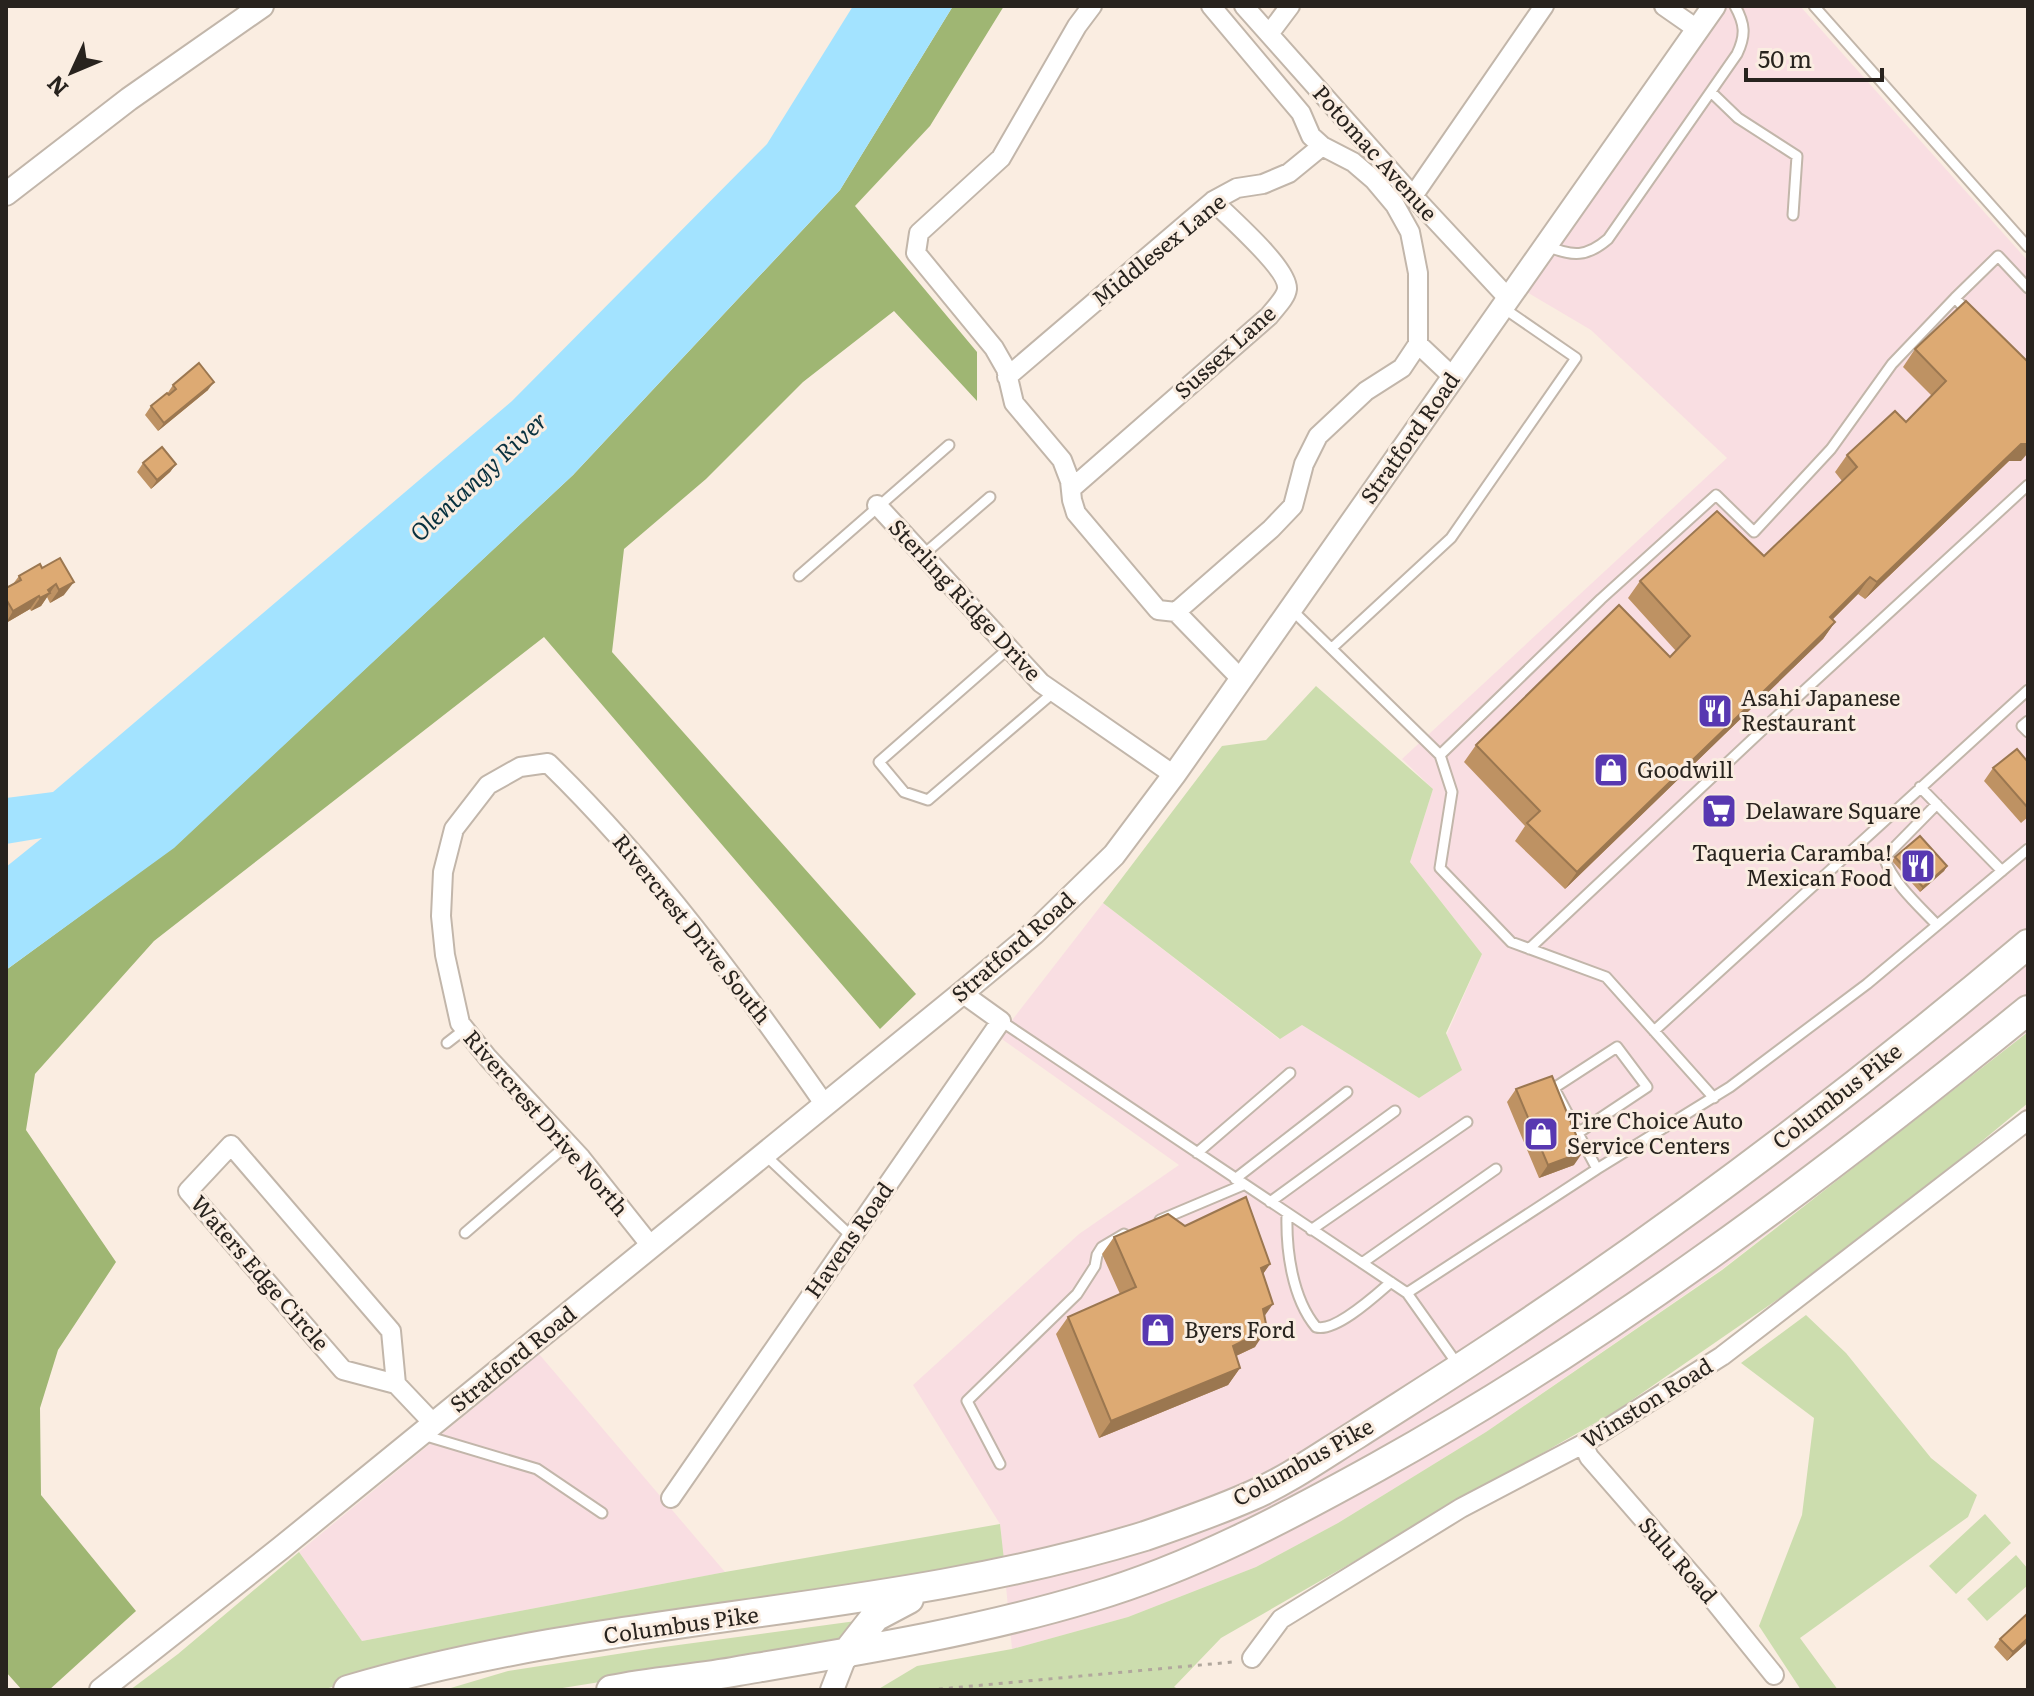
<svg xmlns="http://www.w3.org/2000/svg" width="2034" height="1696" viewBox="0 0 2034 1696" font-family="Literata,serif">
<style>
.commercial{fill:#f9dee2}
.green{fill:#ccddae}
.forest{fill:#9fb673}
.water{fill:#a3e3ff}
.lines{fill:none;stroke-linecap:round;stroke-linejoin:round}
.service-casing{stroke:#c2b6aa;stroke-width:13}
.minor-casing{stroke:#c2b6aa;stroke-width:22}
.tertiary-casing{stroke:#c2b6aa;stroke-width:26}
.trunk-casing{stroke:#c2b6aa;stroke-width:32}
.path{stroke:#b1a79d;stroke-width:3;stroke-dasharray:4 6;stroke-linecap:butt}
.service{stroke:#fff;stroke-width:9}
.minor{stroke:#fff;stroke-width:18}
.tertiary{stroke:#fff;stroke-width:22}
.trunk{stroke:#fff;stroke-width:28}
.wall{fill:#be9263}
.shaded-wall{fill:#9b7750}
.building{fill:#ddaa73;stroke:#9b7750;stroke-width:2}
.labels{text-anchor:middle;stroke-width:6;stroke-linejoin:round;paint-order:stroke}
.street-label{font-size:22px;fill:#28231e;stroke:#faede1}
.poi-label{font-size:22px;fill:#28231e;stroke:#faede1;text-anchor:start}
.water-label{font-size:24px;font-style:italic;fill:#09313f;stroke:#faede1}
</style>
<rect width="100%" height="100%" fill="#faede1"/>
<!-- commercial -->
<path class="commercial" d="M1726,6H1800L2028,261V1032L1722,1269L1486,1432L1338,1523L1256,1567L1128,1617L1012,1649L1000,1524L913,1385L1079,1234L1179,1165L999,1037L1103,903L1279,1039L1302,1025L1419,1098L1482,954L1410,862L1433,789L1402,759L1727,458L1591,330L1525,291Z
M539,1354L725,1572L362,1641L299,1552Z"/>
<!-- green -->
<path class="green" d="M1316,686L1433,789L1410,862L1482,954L1446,1033L1462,1070L1419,1098L1302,1025L1280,1039L1103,903L1222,746L1266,740Z
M2028,1032V1103L1941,1175L1784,1295L1616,1411L1221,1638L1174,1687L1181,1690H877L917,1666L1012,1649L1128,1617L1256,1567L1338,1523L1486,1432L1722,1270Z
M1806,1315L1846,1353L1931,1458L1977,1495L1968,1517L1800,1638L1838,1690H1801L1759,1626L1802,1515L1814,1418L1741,1363Z
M1985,1514L2011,1543L1956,1594L1929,1566Z
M1000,1524L1004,1560L449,1651L322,1690H130L178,1654L299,1552L362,1641L725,1572Z
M2016,1555L2028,1569V1585L1987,1621L1967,1599Z
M856,1621L838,1644L550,1690H444L508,1671L656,1648Z"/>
<!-- forest -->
<path class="forest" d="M953,6H1004L930,126L855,206L977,352V401L894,311L803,382L706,479L624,549L612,652L916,994L880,1029L544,637L154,941L35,1074L26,1130L116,1262L58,1350L40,1408L41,1495L136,1611L49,1690H22L6,1672V970L174,847L573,475L840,190Z"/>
<!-- water -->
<path class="water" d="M853,6H953L840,190L573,475L174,848L6,970V867L42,838L6,844V798L53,792L512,401L767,144Z"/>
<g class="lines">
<defs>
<path id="service" d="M1814,6L2028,247
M1711,92L1738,118L1797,156L1793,215
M1547,246C1573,257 1587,257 1608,239L1737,54C1746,35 1745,24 1735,6
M1968,312L1955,298L1998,256L2028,288
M923,555L990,497
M799,576L949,445
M1292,610L1440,755L1452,792L1440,868L1511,942L1606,977L1714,1098
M1009,648L879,762L904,792L928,800L1054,692
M1332,648L1451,538L1576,358L1502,307
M2028,721L2022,726L2028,732
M1440,755L1601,599L1716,495L1754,532L1831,449L1892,364L1955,298
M1920,787L2002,871
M1937,804L1884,858C1894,884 1918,905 1937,925
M1529,949L1806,689L2028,485
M1001,1021L1407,1293
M1654,1031L2028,690
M447,1043L465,1029
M1578,1133L1647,1087L1617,1047L1554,1088L1597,1169
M1197,1153L1290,1073
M764,1154L851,1236
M1235,1179L1347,1092
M1270,1202L1395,1111
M1287,1214C1286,1250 1292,1298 1316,1327C1335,1333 1376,1295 1391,1282
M1160,1220L1243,1185
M1311,1230L1467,1122
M465,1233L568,1144
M1362,1263L1496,1169
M1458,1365L1407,1293L1597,1169L1730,1087L1867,984L2028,849
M423,1435L537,1469L602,1513
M1000,1464L967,1401L1077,1294L1095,1266L1097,1255L1102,1247L1124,1234"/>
<path id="minor" d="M1092,6L1077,26L1001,158L919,233L916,253L994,348L1006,369L1014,403L1062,460L1070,481L1072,500L1076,513L1158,610L1176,612L1241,679
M1244,6L1413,196L1508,298
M1664,6L1697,29
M1269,34L1290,6
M1413,196L1544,6
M1418,344L1453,377
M1007,377L1213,201L1237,188L1263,184L1289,173L1322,146
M1071,489L1269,316C1275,308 1286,298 1287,289C1289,269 1228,216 1213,201
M877,505L1041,683L1174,775
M1176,612L1271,529L1293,506L1304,464L1318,436L1366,391L1402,368L1418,344V273L1410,232L1395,205L1374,180L1353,162L1322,146L1311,136L1301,113L1211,6
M651,1246L581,1158L488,1058L460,1023L445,955L441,916L443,872L454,829L488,785L520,767L548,763C651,863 743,987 825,1105
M396,1384L343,1370L188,1191L231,1145L391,1331L396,1384L433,1423
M1583,1444L1589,1457L1711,1597L1774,1675
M671,1498L1001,1021L962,993
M1252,1658L1281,1619L1461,1508L1583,1444L1722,1356L2028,1120"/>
<path id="tertiary" d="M6,194L129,99L262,6
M101,1690L281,1548L962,993L1034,933L1114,855L1174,775L1714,6
M832,1690L846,1654"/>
<path id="trunk" d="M846,1654L875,1617L909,1599
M348,1690C608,1613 885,1616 1145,1536C1180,1524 1217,1511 1251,1496C1288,1480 1323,1455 1357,1434C1402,1405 1447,1377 1492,1347C1678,1224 1857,1088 2028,944
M611,1690C653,1681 696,1679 738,1671C857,1651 976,1632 1092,1597C1193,1567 1285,1518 1377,1467C1609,1338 1822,1177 2028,1010"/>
</defs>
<!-- service casing -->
<use href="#service" class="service-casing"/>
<!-- minor casing -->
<use href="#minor" class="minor-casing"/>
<!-- tertiary casing -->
<use href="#tertiary" class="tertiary-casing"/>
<!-- trunk casing -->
<use href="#trunk" class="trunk-casing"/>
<!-- path -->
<path class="path" d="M929,1690L1233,1662"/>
<!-- service -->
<use href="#service" class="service"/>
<!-- minor -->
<use href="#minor" class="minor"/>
<!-- tertiary -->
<use href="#tertiary" class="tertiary"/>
<!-- trunk -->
<use href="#trunk" class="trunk"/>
</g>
<!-- wall -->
<path class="wall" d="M1915,349L2021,461H2009L1865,599L1858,594L1833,619L1835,622L1823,639L1565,889L1515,841L1525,826L1464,762L1476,745L1670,657L1676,651L1628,598L1640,581L1764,556L1842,481L1835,472L1847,455L1906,422L1932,396L1903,367Z
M173,385L208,390L158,431L145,415L151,406L167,394Z
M143,463L176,464L170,472L151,489L137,472Z
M42,568L64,595L50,603L47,597L41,606L31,611L30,609L6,623V588L13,584L19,576Z
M2028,762V817L2021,823L1984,781L1993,768Z
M1895,857L1947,866L1944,871L1920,892L1892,861Z
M1516,1089L1574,1165L1539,1178L1507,1102Z
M1185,1226L1270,1264L1263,1274L1264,1317L1255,1347L1236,1356L1240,1368L1228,1385L1099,1438L1056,1334L1068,1317L1120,1294L1102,1254L1114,1237Z
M2000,1639L2028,1642L2007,1661L1994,1647Z"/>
<!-- shaded-wall -->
<path class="shaded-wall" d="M214,382L208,390L158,431L164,423Z
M2021,444H2028V453L2021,461H2009L1865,599L1877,582Z
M176,464L170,472L151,489L157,480Z
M1870,577L1858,594L1818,634L1830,617Z
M74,582L64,595L50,603L59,590Z
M56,584L41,606L31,611L40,598Z
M39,596L30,609L6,623L13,611Z
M1835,622L1823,639L1565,889L1577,872Z
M1947,866L1944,871L1920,892L1923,887Z
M1583,1152L1574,1165L1539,1178L1548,1165Z
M1270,1264L1258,1281L1261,1268Z
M1273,1304L1261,1321L1263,1309Z
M1267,1329L1255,1347L1221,1363L1233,1346Z
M1240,1368L1228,1385L1099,1438L1111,1421Z
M2028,1638V1642L2007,1661L2013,1652Z"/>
<!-- building -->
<path class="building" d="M1966,301L2028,362V444H2021L1877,582L1870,577L1830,617L1835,622L1577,872L1527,823L1540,811L1476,745L1619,605L1670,657L1690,636L1640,581L1717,511L1764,556L1857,467L1847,455L1895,411L1906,422L1946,381L1915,349Z
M199,363L214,382L164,423L151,406L167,393L169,395L176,389L173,385Z
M162,447L176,464L157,480L143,463Z
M60,558L74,582L59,590L56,584L48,590L50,593L40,598L39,596L13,611L6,599V588L21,580L19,576L40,564L42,568Z
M2017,749L2028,762V808L1993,768Z
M1920,836L1947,866L1923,887L1895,857Z
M1552,1076L1583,1152L1548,1165L1516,1089Z
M1246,1197L1270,1264L1261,1268L1273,1304L1263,1309L1267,1329L1233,1346L1240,1368L1111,1421L1068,1317L1136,1287L1114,1237L1168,1214L1185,1226Z
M2028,1613V1638L2013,1652L2000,1639Z"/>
<!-- icons -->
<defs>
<symbol id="restaurant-square" viewBox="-11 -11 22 22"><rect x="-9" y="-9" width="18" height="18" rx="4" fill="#5838b1" stroke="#faede1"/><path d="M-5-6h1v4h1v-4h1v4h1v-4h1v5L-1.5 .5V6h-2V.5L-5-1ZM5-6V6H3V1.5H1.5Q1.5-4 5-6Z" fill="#fff"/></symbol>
<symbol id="shop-square" viewBox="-11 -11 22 22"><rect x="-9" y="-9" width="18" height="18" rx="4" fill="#5838b1" stroke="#faede1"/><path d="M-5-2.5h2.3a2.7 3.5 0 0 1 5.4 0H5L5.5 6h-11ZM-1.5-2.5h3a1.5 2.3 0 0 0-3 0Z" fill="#fff"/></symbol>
<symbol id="supermarket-square" viewBox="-11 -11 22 22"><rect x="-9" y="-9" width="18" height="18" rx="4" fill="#5838b1" stroke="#faede1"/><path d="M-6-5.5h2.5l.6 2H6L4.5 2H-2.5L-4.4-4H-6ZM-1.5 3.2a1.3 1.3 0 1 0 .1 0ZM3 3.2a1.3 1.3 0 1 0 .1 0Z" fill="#fff"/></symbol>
</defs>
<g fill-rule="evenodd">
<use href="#restaurant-square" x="1695" y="691" width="40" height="40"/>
<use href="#shop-square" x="1591" y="750" width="40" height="40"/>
<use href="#supermarket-square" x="1699" y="791" width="40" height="40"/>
<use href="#restaurant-square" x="1898" y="846" width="40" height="40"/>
<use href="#shop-square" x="1521" y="1114" width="40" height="40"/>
<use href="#shop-square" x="1138" y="1310" width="40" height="40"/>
</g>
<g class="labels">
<!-- street labels -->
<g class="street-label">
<text transform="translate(1375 153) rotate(48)" y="8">Potomac Avenue</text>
<text transform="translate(1159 250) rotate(-39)" y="8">Middlesex Lane</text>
<text transform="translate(1225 352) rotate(-42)" y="8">Sussex Lane</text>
<text transform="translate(1410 438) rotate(-55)" y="8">Stratford Road</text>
<text transform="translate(965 600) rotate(47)" y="8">Sterling Ridge Drive</text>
<text transform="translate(692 929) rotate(51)" y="8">Rivercrest Drive South</text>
<text transform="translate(1013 947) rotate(-41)" y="8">Stratford Road</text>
<text transform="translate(1837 1096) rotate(-38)" y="8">Columbus Pike</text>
<text transform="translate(546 1123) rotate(49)" y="8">Rivercrest Drive North</text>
<text transform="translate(849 1240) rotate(-55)" y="8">Havens Road</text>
<text transform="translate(260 1273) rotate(49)" y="8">Waters Edge Circle</text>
<text transform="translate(513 1359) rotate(-39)" y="8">Stratford Road</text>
<text transform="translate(1647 1403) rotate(-32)" y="8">Winston Road</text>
<text transform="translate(1303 1462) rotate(-29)" y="8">Columbus Pike</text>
<text transform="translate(1678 1560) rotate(49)" y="8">Sulu Road</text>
<text transform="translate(681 1625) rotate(-8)" y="8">Columbus Pike</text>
</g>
<!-- poi labels -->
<g class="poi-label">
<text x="1741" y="706">Asahi Japanese<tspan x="1741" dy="25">Restaurant</tspan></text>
<text x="1637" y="778">Goodwill</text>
<text x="1745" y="819">Delaware Square</text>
<text x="1892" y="861" text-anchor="end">Taqueria Caramba!<tspan x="1892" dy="25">Mexican Food</tspan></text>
<text x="1567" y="1129">Tire Choice Auto<tspan x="1567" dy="25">Service Centers</tspan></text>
<text x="1184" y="1338">Byers Ford</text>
</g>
<!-- water labels -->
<g class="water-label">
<text transform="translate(479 477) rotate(-43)" y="8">Olentangy River</text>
</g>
</g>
<!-- border -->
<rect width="2034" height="1696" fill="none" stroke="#28231e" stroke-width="16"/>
<!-- north arrow -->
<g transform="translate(72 72) rotate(226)" stroke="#faede1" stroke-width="6" paint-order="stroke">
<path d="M0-6L14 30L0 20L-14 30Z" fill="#28231e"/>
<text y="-12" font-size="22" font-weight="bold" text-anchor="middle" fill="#28231e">N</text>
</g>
<!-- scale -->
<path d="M1746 68v12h136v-12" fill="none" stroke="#28231e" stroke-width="4"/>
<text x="1758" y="68" font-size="24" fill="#28231e" stroke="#faede1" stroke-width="6" paint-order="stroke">50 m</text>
</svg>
